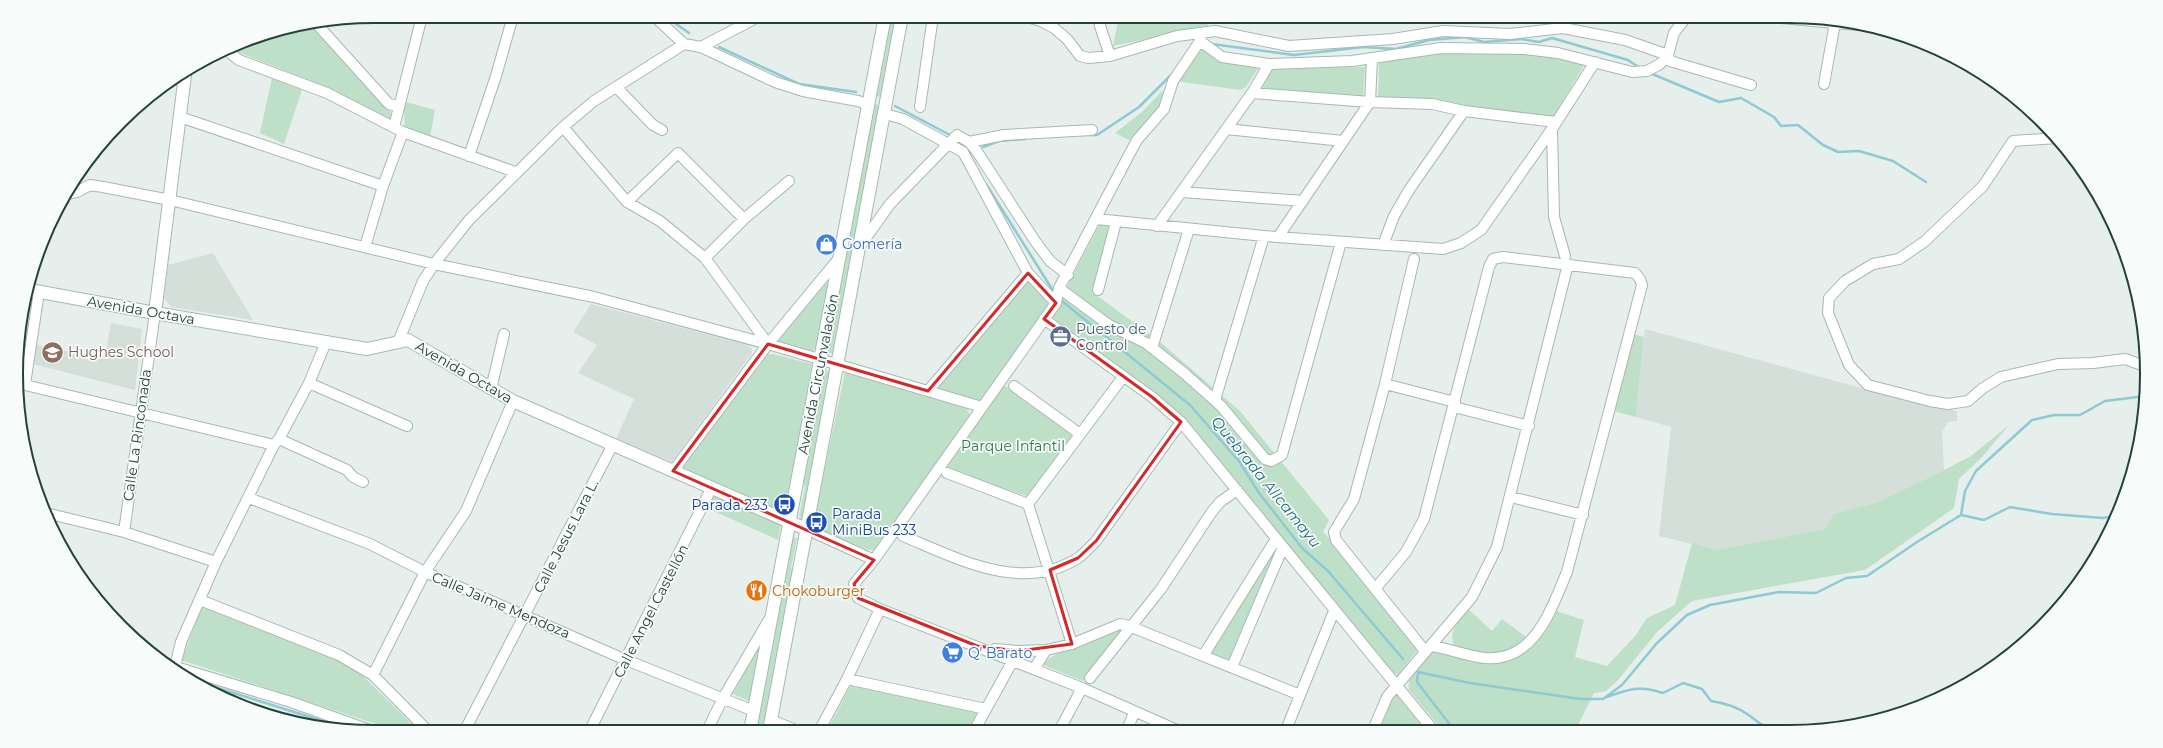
<svg xmlns="http://www.w3.org/2000/svg" width="2163" height="748" viewBox="0 0 2163 748" font-family="Montserrat,sans-serif">
<style>
.built{fill:#d4dfda}
.green{fill:#bfe0c8}
.lines{fill:none;stroke-linecap:round;stroke-linejoin:round}
.stream{stroke:#8ec9d4;stroke-width:2.5}
.street-casing{stroke:#a8b8b2;stroke-width:12}
.secondary-casing{stroke:#a4bbb3;stroke-width:14}
.street{stroke:#fff;stroke-width:10}
.secondary{stroke:#fff;stroke-width:12}
.marked{fill:none;stroke:#d62828;stroke-width:3;stroke-linejoin:round}
.labels{text-anchor:middle;stroke-width:3.5;stroke-linejoin:round;paint-order:stroke}
.shop-label{font-size:14px;fill:#366cbe;stroke:#f7fbf9;text-anchor:start}
.street-label{font-size:14px;fill:#24423a;stroke:#f7fbf9}
.service-label{font-size:14px;fill:#4e5e75;stroke:#f7fbf9;text-anchor:start}
.education-label{font-size:14px;fill:#785e54;stroke:#f7fbf9;text-anchor:start}
.park-label{font-size:14px;fill:#2d7a4b;stroke:#f7fbf9}
.transit-label{font-size:14px;fill:#164399;stroke:#f7fbf9;text-anchor:end}
.food-label{font-size:14px;fill:#c56008;stroke:#f7fbf9;text-anchor:start}
.water-label{font-size:15px;font-style:italic;fill:#1c6f80;stroke:#f7fbf9}
.rim{fill:none;stroke:#24423a;stroke-width:2}
</style>
<rect width="100%" height="100%" fill="#e6efeb"/>
<!-- built -->
<path class="built" d="M213,253L253,320L171,307L164,298L168,265Z
M591,304L748,345L752,349V353L672,462L616,439L634,399L578,373L597,345L573,332Z
M111,323L142,329L135,390L33,364L37,345L105,359Z
M1645,329L1927,406L1957,411V421L1948,422L1942,432L1944,470L1878,502L1833,514L1825,529L1716,550L1659,536L1671,427L1636,417Z"/>
<!-- green -->
<path class="green" d="M889,16H899L884,99L875,95Z
M1119,16H1211L1208,26L1113,46Z
M309,22L314,29L391,112L390,121L326,87L233,50L231,47L237,43Z
M1202,46L1223,62L1259,67L1246,87L1240,90L1175,81Z
M1442,50L1559,55L1585,64L1553,117L1378,98L1379,62Z
M1365,67L1363,97L1262,89L1273,68Z
M272,78L302,90L284,144L260,133Z
M1163,90C1161,112 1145,126 1129,140L1115,133L1142,112Z
M406,102L435,110L430,137L405,127L404,112Z
M873,103L883,107L834,354L827,352Z
M1100,224L1111,226L1092,292L1159,341L1240,411L1329,520L1323,532L1334,542L1418,649L1398,675L1387,669L1158,396L1051,317Z
M1028,280L1051,302L979,402L936,389Z
M825,282L828,285L816,346L813,351L779,342L778,338Z
M1633,334L1644,337L1636,417L1614,411Z
M766,354H773L812,364L786,510L783,513L683,471V466Z
M824,370L830,371L803,518L801,519L799,516L805,487L802,480Z
M845,372L967,409L970,415L874,550H868L816,529L813,525Z
M1004,385L1071,432L1072,437L1032,493L1027,496L946,469Z
M2009,425L1983,456L1959,479L1954,508L1865,570L1692,601L1658,631L1618,680L1606,691L1594,693L1576,729L1442,730L1409,690C1406,675 1423,658 1435,651L1507,659L1553,610L1584,620L1575,657L1607,666L1636,635L1647,618L1675,605L1692,543L1716,550L1825,529L1833,514L1878,502L1944,470L1971,456Z
M713,495L778,521L781,524L778,540L707,508Z
M791,537L797,538L791,567L794,574L765,731H755Z
M1277,548L1230,664L1205,653Z
M203,605L340,661L362,675L420,732H393L376,724L181,660Z
M1467,608L1492,631L1502,619L1529,639L1509,653H1478L1454,646C1448,631 1459,621 1467,608Z
M1123,628L1083,681L1043,665L1048,659L1060,652L1076,648Z
M764,635L749,701L733,694Z
M852,683L980,711L970,731H827Z
M1396,696L1401,697L1428,730H1378L1392,697Z"/>
<g class="lines">
<!-- stream -->
<path class="stream" d="M665,16L689,33
M1211,44L1294,55L1363,47L1396,49L1429,40L1465,37L1484,42L1521,39L1539,42L1552,38L1628,60L1640,68
M719,47L799,84L856,92
M1650,73L1719,102L1741,98L1774,117L1781,126L1798,125L1823,145L1838,152L1859,151L1893,161L1926,182
M895,106L950,135
M1090,135H1097L1139,107L1174,72
M983,147L999,141L1025,139
M986,184L1052,289
M1062,301L1190,405L1239,461L1259,493L1302,548L1328,571L1403,659
M1961,515L1984,520L2010,507L2052,514L2103,518L2114,516
M199,682L345,728
M1607,697C1629,689 1640,685 1663,693L1683,683L1702,689L1711,701C1724,703 1736,706 1747,714C1755,719 1761,726 1771,729
M1800,729L1803,726L1814,725L1820,729
M1454,730L1417,682L1418,672L1470,683L1580,699H1603L1622,685L1657,643L1687,615L1710,605L1779,592L1816,593L1846,578L1867,576L1917,542L1961,515L1965,491L1976,471L2032,420L2054,415H2080L2105,401L2146,396"/>
<defs>
<path id="street" d="M654,16L684,44L701,47L775,82L803,91L858,101L869,105
M1023,16L1041,21L1054,28L1067,39L1080,56L1089,58L1110,56L1177,36L1215,31L1289,46L1393,39L1443,31L1510,34L1563,28L1625,40L1668,55L1670,61L1751,85
M1099,16L1100,26L1110,56
M1759,16L1857,25
M315,22L389,104L398,106
M1200,36V41L1222,57L1269,64L1352,61L1441,48L1524,49L1558,53L1632,72L1647,71L1660,64L1668,55L1674,33L1687,16
M701,47L760,16
M226,50L239,60L327,93L403,132L515,172
M1824,84L1835,23
M617,88L653,125L662,130
M1252,93L1370,102L1432,104L1464,111L1556,122
M920,107L933,16
M885,114L903,119L963,152L1028,273L1056,303
M180,117L383,186
M394,127L422,16
M563,127L627,202L660,221L705,258L768,344
M1226,129L1343,141
M1552,129L1554,217L1565,256
M2058,138L2013,141L1983,186L1924,242L1899,259L1873,264L1845,281L1829,298L1828,313L1849,365L1868,385L1930,401L1948,404L1968,401L1983,388L2001,377L2058,364L2093,363L2125,359L2145,366
M969,142L1004,135L1092,130
M469,156L496,76L513,16
M1182,192L1303,201
M66,194L77,192L90,185L103,187L170,200L434,264L594,297L768,344L982,407
M627,202L678,153L744,219
M1096,219L1264,236L1443,249L1461,243L1481,230L1552,129L1595,62
M1157,226L1252,93L1269,64
M1278,237L1370,102L1372,58
M1383,245L1394,216L1409,190L1464,111
M860,246L890,204L957,135L969,142L976,150L1035,241L1050,261L1068,275
M365,247L383,186L403,132
M705,258L744,219L789,181
M1414,259L1385,384L1354,499L1334,532L1336,540L1425,651
M1059,288L1109,325L1146,343L1184,373L1221,406L1265,459L1271,461L1282,455L1341,242
M1098,290L1116,222
M1044,319L1152,397L1181,422L1433,730
M399,340L423,281L434,264L469,220L563,127L594,101L684,44
M1152,348L1189,229
M17,383L274,445
M309,383L407,426
M25,384L39,292
M1385,384L1455,402
M1014,386L1080,434
M491,389L504,334
M928,391L1028,273
M1215,400L1264,236
M1454,407L1529,426
M279,439L347,470L353,477L363,482
M673,471L768,344L840,257
M947,473L1028,504L1123,377
M1511,497L1583,515
M249,498L370,544L425,572L626,660L754,711
M1028,504L1072,644
M50,514L124,532L216,562
M806,529L874,560
M124,532L155,313
M903,536C957,558 1021,594 1078,558C1084,554 1090,547 1096,541L1181,422
M1375,589L1406,552L1424,519L1489,267L1493,259L1503,257L1635,273L1640,279L1642,285L1567,572C1551,609 1535,662 1485,658C1467,656 1450,649 1432,646
M200,600L339,655L373,675L429,732
M995,649L1018,651L1046,650L1072,644L1120,624L1129,626L1300,695
M1203,656L1276,539
M166,664L291,702L375,732
M1232,667L1283,547
M1034,669L1046,650
M174,671L181,642L216,562L274,445L279,439L309,383L326,342
M373,675L425,572L466,511L513,401
M1090,678L1161,589L1211,513L1220,502L1237,490
M847,679L986,709
M771,720L798,731
M1127,730L1134,713
M1177,730L1082,688L880,609L858,598L854,584L874,560L1056,303L1059,288L1130,153L1137,140L1164,109L1173,81L1200,41
M1286,730L1334,611
M1373,730L1387,697L1472,597L1497,547L1568,264
M707,731L723,698L770,618
M819,731L847,679L880,609
M974,731L1016,655
M1059,731L1082,688
M464,732L612,446
M589,732L711,489"/>
<path id="secondary" d="M30,290L155,313L367,349L408,340L513,401L806,529
M155,313L185,75
M750,731L885,16
M769,731L902,16"/>
</defs>
<!-- street casing -->
<use href="#street" class="street-casing"/>
<!-- secondary casing -->
<use href="#secondary" class="secondary-casing"/>
<!-- street -->
<use href="#street" class="street"/>
<!-- secondary -->
<use href="#secondary" class="secondary"/>
</g>
<!-- marked area -->
<path class="marked" d="M1028,273L1056,303L1044,319L1152,397L1181,422L1096,541L1078,558L1050,570L1072,644L1018,651L977,646L858,598L854,584L874,560L673,471L768,344L928,391Z"/>
<!-- icons -->
<defs>
<symbol id="shop-disc" viewBox="-11 -11 22 22"><circle r="9.5" fill="#3f7fe0" stroke="#f7fbf9"/><path d="M-5-2.5h2.3a2.7 3.5 0 0 1 5.4 0H5L5.5 6h-11ZM-1.5-2.5h3a1.5 2.3 0 0 0-3 0Z" fill="#fff"/></symbol>
<symbol id="office-disc" viewBox="-11 -11 22 22"><circle r="9.5" fill="#5c6f8a" stroke="#f7fbf9"/><path d="M-6-3h4V-5.5h4V-3h4V5H-6ZM-1-4.5V-3h2v-1.5ZM-6 0V1H6V0Z" fill="#fff"/></symbol>
<symbol id="school-disc" viewBox="-11 -11 22 22"><circle r="9.5" fill="#8d6e63" stroke="#f7fbf9"/><path d="M0-5L7-2L0 1L-7-2ZM-4 1L0 2.5L4 1V4Q0 6-4 4Z" fill="#fff"/></symbol>
<symbol id="bus-disc" viewBox="-11 -11 22 22"><circle r="9.5" fill="#1a4fb4" stroke="#f7fbf9"/><path d="M-5-6H5V4H4V6H2V4H-2V6H-4V4H-5ZM-3.5-4V0h7V-4ZM-3.5 1.2v1.5H-2V1.2ZM2 1.2v1.5H3.5V1.2Z" fill="#fff"/></symbol>
<symbol id="restaurant-disc" viewBox="-11 -11 22 22"><circle r="9.5" fill="#e8710a" stroke="#f7fbf9"/><path d="M-5-6h1v4h1v-4h1v4h1v-4h1v5L-1.5 .5V6h-2V.5L-5-1ZM5-6V6H3V1.5H1.5Q1.5-4 5-6Z" fill="#fff"/></symbol>
<symbol id="supermarket-disc" viewBox="-11 -11 22 22"><circle r="9.5" fill="#3f7fe0" stroke="#f7fbf9"/><path d="M-6-5.5h2.5l.6 2H6L4.5 2H-2.5L-4.4-4H-6ZM-1.5 3.2a1.3 1.3 0 1 0 .1 0ZM3 3.2a1.3 1.3 0 1 0 .1 0Z" fill="#fff"/></symbol>
</defs>
<g fill-rule="evenodd">
<use href="#shop-disc" x="814" y="232" width="25" height="25"/>
<use href="#office-disc" x="1048" y="324" width="25" height="25"/>
<use href="#school-disc" x="40" y="340" width="25" height="25"/>
<use href="#bus-disc" x="772" y="492" width="25" height="25"/>
<use href="#bus-disc" x="804" y="510" width="25" height="25"/>
<use href="#restaurant-disc" x="744" y="578" width="25" height="25"/>
<use href="#supermarket-disc" x="940" y="640" width="25" height="25"/>
</g>
<g class="labels">
<!-- shop labels -->
<g class="shop-label">
<text x="842" y="249">Gomería</text>
<text x="968" y="658">Q' Barato</text>
</g>
<!-- street labels -->
<g class="street-label">
<text transform="translate(141 310) rotate(10)" y="5">Avenida Octava</text>
<text transform="translate(464 372) rotate(30)" y="5">Avenida Octava</text>
<text transform="translate(818 374) rotate(-79)" y="5">Avenida Circunvalación</text>
<text transform="translate(137 435) rotate(-82)" y="5">Calle La Rinconada</text>
<text transform="translate(566 536) rotate(-63)" y="5">Calle Jesus Lara L.</text>
<text transform="translate(501 605) rotate(23)" y="5">Calle Jaime Mendoza</text>
<text transform="translate(651 611) rotate(-63)" y="5">Calle Angel Castellón</text>
</g>
<!-- service labels -->
<g class="service-label">
<text x="1076" y="334">Puesto de<tspan x="1076" dy="16">Control</tspan></text>
</g>
<!-- education labels -->
<g class="education-label">
<text x="68" y="357">Hughes School</text>
</g>
<!-- park labels -->
<g class="park-label">
<text x="1013" y="451">Parque Infantil</text>
</g>
<!-- transit labels -->
<g class="transit-label">
<text x="768" y="510">Parada 233</text>
<text x="832" y="519" text-anchor="start">Parada<tspan x="832" dy="16">MiniBus 233</tspan></text>
</g>
<!-- food labels -->
<g class="food-label">
<text x="772" y="596">Chokoburger</text>
</g>
<!-- water labels -->
<g class="water-label">
<text transform="translate(1266 482) rotate(51)" y="5">Quebrada Allcamayu</text>
</g>
</g>
<!-- crop -->
<path d="M0 0H2163V748H0ZM374 23H1789A351 351 0 0 1 2140 374V374A351 351 0 0 1 1789 725H374A351 351 0 0 1 23 374V374A351 351 0 0 1 374 23Z" fill="#f7fbf9" fill-rule="evenodd"/>
<path class="rim" d="M374 23H1789A351 351 0 0 1 2140 374V374A351 351 0 0 1 1789 725H374A351 351 0 0 1 23 374V374A351 351 0 0 1 374 23Z"/>
</svg>
